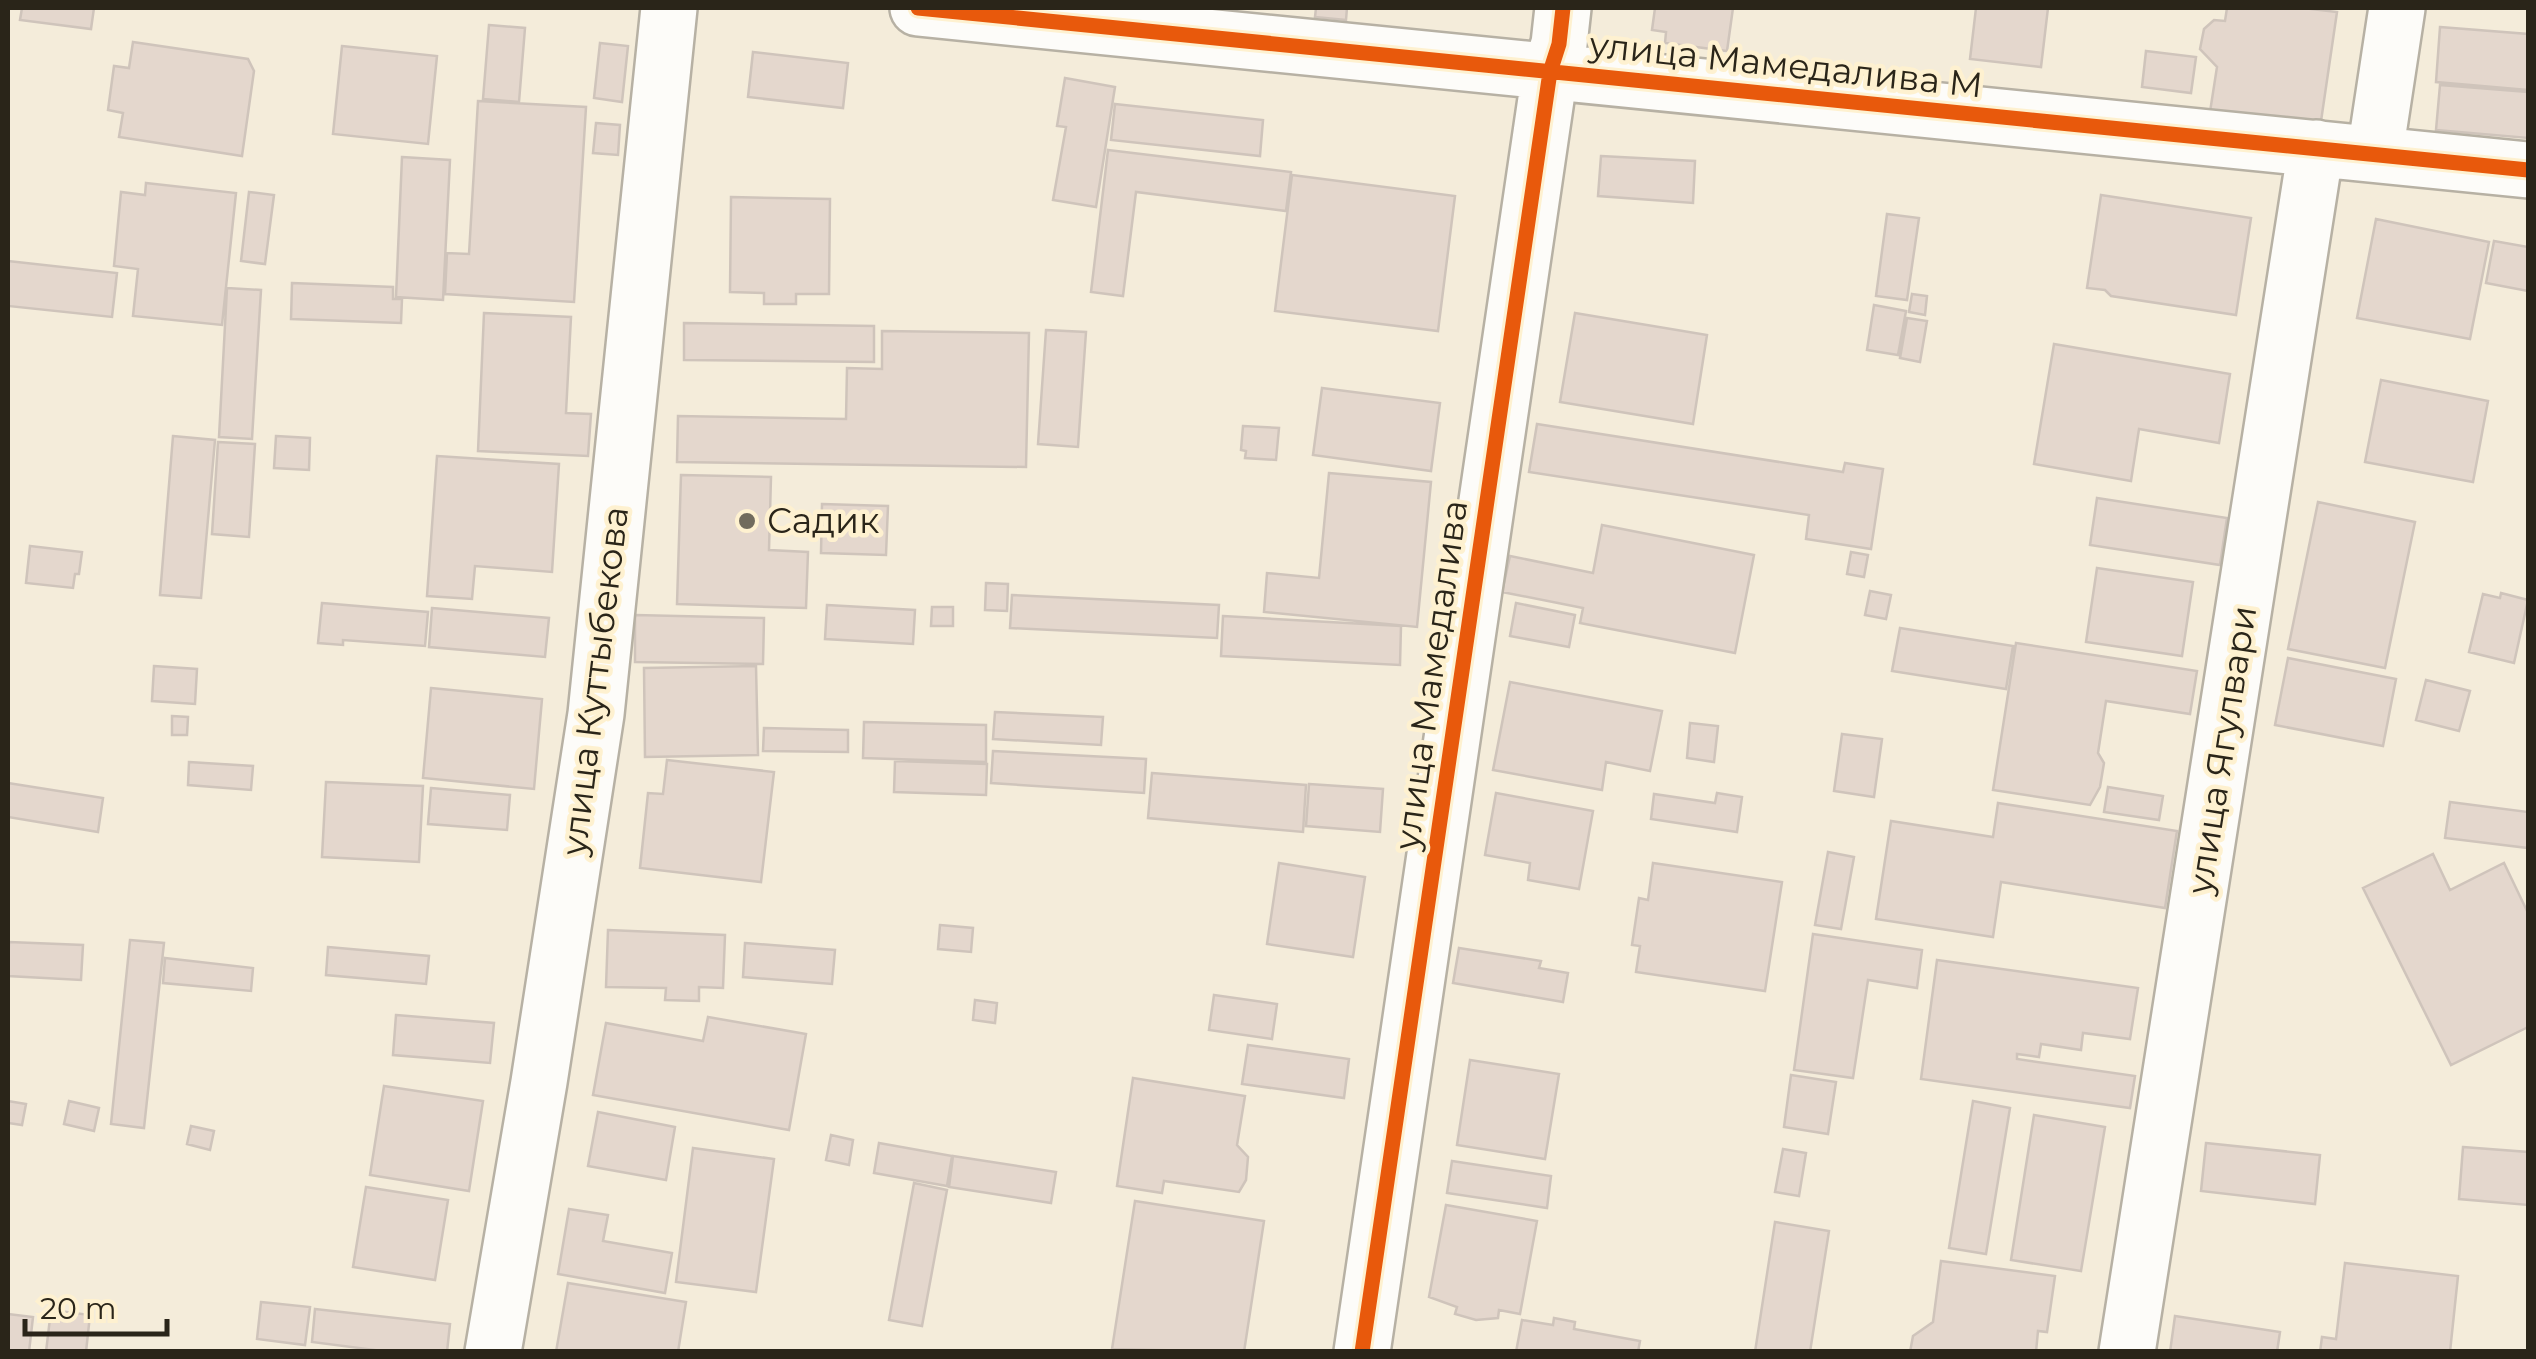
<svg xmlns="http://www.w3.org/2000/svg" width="2536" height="1359" viewBox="0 0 2536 1359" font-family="Montserrat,sans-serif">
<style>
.building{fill:#e4d7cd;stroke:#cfc4bb;stroke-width:2.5}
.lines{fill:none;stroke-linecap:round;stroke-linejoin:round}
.minor-casing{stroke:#b7b1a4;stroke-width:60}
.minor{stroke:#fdfcf9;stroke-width:55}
.cycleway-casing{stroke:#fef1d0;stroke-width:21}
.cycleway{stroke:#e8590c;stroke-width:15}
.poi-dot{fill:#716b5d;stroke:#fef1d0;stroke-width:4}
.labels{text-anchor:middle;stroke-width:9;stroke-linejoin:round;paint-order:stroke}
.street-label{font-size:35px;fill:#2a2519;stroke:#fef1d0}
.poi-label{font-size:35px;fill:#2a2519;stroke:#fef1d0;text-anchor:start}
</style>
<rect width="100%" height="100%" fill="#f4ecda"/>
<!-- building -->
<path class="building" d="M22,8H94L91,29L20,20Z
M1316,8H1347L1346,20L1315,17Z
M1655,8H1733L1727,51L1665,43L1666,32L1652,30Z
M1976,8H2048L2041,67L1970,59Z
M2227,8H2303L2337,12L2320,128L2210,112L2217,67L2200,49L2204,29L2214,20L2225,21Z
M489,25L525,28L519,102L483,99Z
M2440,27L2528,34V90L2436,82Z
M133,42L248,59L254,71L242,156L119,137L123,113L108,110L114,66L129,68Z
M600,43L628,46L622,102L594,98Z
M342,46L437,56L428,144L333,134Z
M2146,51L2196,57L2191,93L2142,87Z
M753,52L848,63L843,108L748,97Z
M1065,78L1115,87L1096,207L1053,200L1066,127L1057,126Z
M2440,85L2528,92V138L2436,130Z
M478,101L586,107L574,302L445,294L447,253L469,254Z
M1115,104L1263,120L1260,156L1111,140Z
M596,123L620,125L618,155L593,153Z
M1108,150L1291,172L1286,211L1136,192L1123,296L1091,292Z
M1601,156L1695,161L1693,203L1598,196Z
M402,157L450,160L443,300L396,297Z
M1292,175L1455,196L1438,331L1275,311Z
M146,183L236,193L222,325L133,316L138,269L114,266L121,192L145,195Z
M249,192L274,195L265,264L241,261Z
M2101,195L2251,218L2236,315L2111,296L2105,290L2087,288Z
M731,197L830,199L829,294H796V304H764V293L730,292Z
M1887,214L1919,218L1907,300L1876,296Z
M2376,219L2489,242L2470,339L2357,318Z
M2494,241L2528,247V291L2486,283Z
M8,261L117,273L112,317L8,306Z
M292,283L393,287V299H402L401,323L291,319Z
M227,288L261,290L252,439L219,437Z
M1912,294L1927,296L1925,315L1909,312Z
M1874,305L1906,311L1898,355L1867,350Z
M484,313L571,317L566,413L591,414L588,456L478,451Z
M1575,313L1707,335L1693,424L1560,402Z
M1907,318L1927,321L1920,362L1900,358Z
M684,323L874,326V362L684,360Z
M1046,330L1086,332L1078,447L1038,444Z
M882,331L1029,333L1026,467L677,462L678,416L846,419L847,368L882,369Z
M2054,344L2230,374L2219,443L2139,429L2131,481L2034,464Z
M2381,380L2488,401L2473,482L2365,462Z
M1322,388L1440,403L1431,471L1313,455Z
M1537,424L1843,472L1845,463L1883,469L1871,549L1806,539L1809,515L1529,472Z
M1243,426L1279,428L1276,460L1245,458L1246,451L1241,450Z
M173,436L215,440L201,598L160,595Z
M276,436L310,438L309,470L274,468Z
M218,442L255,444L249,537L212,534Z
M437,456L559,464L552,572L475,566L472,599L427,596Z
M1329,473L1431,482L1417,627L1264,612L1267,573L1319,578Z
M681,475L771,477L769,550L808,552L806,608L677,604Z
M2097,498L2227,518L2220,565L2090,545Z
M2318,502L2415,522L2385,668L2288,649Z
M822,504L888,506L886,555L821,553Z
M1602,525L1754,555L1735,653L1580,623L1583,608L1502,592L1510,556L1593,573Z
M30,546L82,552L79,574H75L73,588L26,583Z
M1851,552L1868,555L1864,577L1847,574Z
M2097,568L2193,582L2182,656L2086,642Z
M986,583L1008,584L1007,611L985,610Z
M1870,591L1891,595L1886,619L1865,615Z
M2501,593L2528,600L2514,663L2469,652L2483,594L2500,598Z
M1012,595L1219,605L1217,638L1010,628Z
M322,603L428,612L425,646L343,640V645L318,643Z
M1516,603L1575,615L1569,647L1510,636Z
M827,605L915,610L913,644L825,639Z
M932,607H953V626H931Z
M432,608L549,618L545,657L429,647Z
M635,615L764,618L763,664L635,662Z
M1223,616L1401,626L1400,665L1221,656Z
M1900,628L2013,646L2006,689L1892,671Z
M2016,643L2197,671L2190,714L2106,701L2098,753L2104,763L2100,787L2090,805L1993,790Z
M2288,658L2396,679L2383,746L2275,725Z
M154,666L197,669L195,704L152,701Z
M756,666L758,755L645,757L644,668Z
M2426,680L2470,691L2459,731L2416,720Z
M1510,682L1662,711L1650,771L1606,762L1602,790L1493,770Z
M431,688L542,699L534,789L423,778Z
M995,712L1103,717L1101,745L993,739Z
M172,716L188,717L187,735H172Z
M864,722L986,725V762L863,758Z
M1690,723L1718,726L1714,762L1687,758Z
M764,728L848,730V752L763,751Z
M1842,734L1882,739L1874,797L1834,791Z
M993,751L1146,759L1144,793L991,783Z
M667,760L774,772L761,882L640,868L648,793L663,794Z
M895,761L987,764L986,795L894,792Z
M189,762L253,766L251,790L188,785Z
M1152,773L1306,785L1303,832L1148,818Z
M326,782L423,786L419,862L322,857Z
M8,783L103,798L98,832L8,817Z
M1309,784L1383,789L1380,832L1306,826Z
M2108,787L2163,796L2159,820L2104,812Z
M431,788L510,795L507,830L428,824Z
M1496,793L1593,811L1579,889L1528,880L1530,863L1485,855Z
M1717,793L1742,797L1737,832L1651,819L1654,794L1715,803Z
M2450,802L2528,812V848L2445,838Z
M1998,803L2177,831L2165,908L2001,882L1993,937L1876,919L1891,821L1993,837Z
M1828,852L1854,857L1841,929L1815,925Z
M2433,854L2450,890L2504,863L2528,913V1027L2451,1065L2363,888Z
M1279,863L1365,877L1353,957L1267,944Z
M1653,863L1782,882L1765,991L1636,972L1640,946L1632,945L1639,898L1648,900Z
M940,925L973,928L971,952L938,949Z
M608,930L725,935L723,988L699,987V1001L665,1000L666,988L606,987Z
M1813,934L1922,950L1917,988L1868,980L1853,1078L1794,1070Z
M130,940L164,943L144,1128L111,1124Z
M9,942L83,945L81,980L8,976Z
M745,943L835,950L832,984L743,977Z
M328,947L429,956L426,984L326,975Z
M1459,948L1541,961L1539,968L1568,973L1563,1002L1453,983Z
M165,958L253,968L251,991L163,983Z
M1937,960L2138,988L2130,1039L2083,1033L2081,1050L2041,1044L2039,1057L2017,1054V1059L2135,1076L2130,1108L1921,1079Z
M1214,995L1277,1004L1272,1039L1209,1030Z
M975,1000L997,1003L995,1023L973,1020Z
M396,1015L494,1023L490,1063L393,1055Z
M708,1017L806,1034L789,1130L593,1095L606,1023L703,1041Z
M1248,1045L1349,1059L1344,1098L1242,1084Z
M1470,1060L1559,1074L1545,1159L1457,1145Z
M1791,1075L1836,1082L1828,1134L1784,1127Z
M1133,1078L1245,1096L1237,1145L1248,1157L1246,1180L1239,1192L1164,1181L1162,1193L1117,1186Z
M384,1086L483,1101L469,1191L370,1175Z
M8,1101L26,1104L22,1125L8,1123Z
M69,1101L99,1108L94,1131L64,1124Z
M1973,1101L2010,1108L1986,1254L1949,1248Z
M598,1112L675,1127L666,1180L588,1166Z
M2034,1115L2105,1127L2081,1271L2011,1260Z
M191,1126L214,1131L210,1150L187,1144Z
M831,1135L853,1140L849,1165L826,1160Z
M879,1143L952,1156L947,1186L874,1173Z
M2206,1143L2320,1155L2315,1204L2201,1191Z
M2463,1147L2528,1152V1205L2459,1199Z
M693,1148L774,1159L756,1292L676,1282Z
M1783,1149L1806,1153L1799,1196L1775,1192Z
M953,1156L1056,1172L1051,1203L949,1187Z
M1452,1161L1551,1176L1547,1208L1447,1193Z
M914,1183L947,1190L922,1326L889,1320Z
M366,1187L448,1200L435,1280L353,1267Z
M1135,1201L1264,1221L1244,1352L1112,1349Z
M1446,1205L1537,1221L1520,1314L1499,1310L1498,1318L1476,1320L1455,1314L1457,1307L1429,1297Z
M569,1209L608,1215L603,1241L672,1253L665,1293L558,1274Z
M1775,1222L1829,1231L1810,1352H1755Z
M1941,1261L2055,1276L2047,1332L2038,1331L2036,1352H1910L1913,1336L1933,1322Z
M2345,1263L2458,1276L2450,1352H2320L2322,1337L2336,1339Z
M568,1283L686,1302L678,1352H556Z
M261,1302L310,1307L305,1345L257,1339Z
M315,1309L450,1324L447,1352H390L312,1342Z
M51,1310L90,1315L86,1352H46Z
M8,1314L33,1317L29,1352H8Z
M2175,1316L2280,1332L2277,1352H2170Z
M1554,1318L1575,1322L1574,1329L1640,1341L1638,1352H1516L1522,1320L1553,1325Z"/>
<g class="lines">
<defs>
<path id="minor" d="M918,8L2528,170
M2375,153L2397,8
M493,1352L539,1082L596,714L669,8
M1362,1352L1550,72L1559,44L1563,8
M2127,1352L2316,148"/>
</defs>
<!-- minor casing -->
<use href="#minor" class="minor-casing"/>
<!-- minor -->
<use href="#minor" class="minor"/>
<defs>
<path id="cycleway" d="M918,8L2528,170
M1362,1352L1550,72L1559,44L1563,8"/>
</defs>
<!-- cycleway casing -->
<use href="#cycleway" class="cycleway-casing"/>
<!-- cycleway -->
<use href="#cycleway" class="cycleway"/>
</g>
<!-- markers -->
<circle class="poi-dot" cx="747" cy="521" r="10"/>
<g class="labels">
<!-- street labels -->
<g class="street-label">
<text transform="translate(1786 65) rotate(6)" y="12">улица Мамедалива М</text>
<text transform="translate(1431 675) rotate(-82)" y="12">улица Мамедалива</text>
<text transform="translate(595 681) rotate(-83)" y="12">улица Куттыбекова</text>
<text transform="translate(2222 750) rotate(-81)" y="12">улица Ягулвари</text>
</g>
<!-- poi labels -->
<g class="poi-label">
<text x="767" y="533">Садик</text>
</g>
</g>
<!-- border -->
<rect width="2536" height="1359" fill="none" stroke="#2a2519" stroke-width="20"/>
<!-- scale -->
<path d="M25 1319v15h142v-15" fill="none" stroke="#2a2519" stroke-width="5"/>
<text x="40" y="1319" font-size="30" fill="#2a2519" stroke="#fef1d0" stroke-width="8" paint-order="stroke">20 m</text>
</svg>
